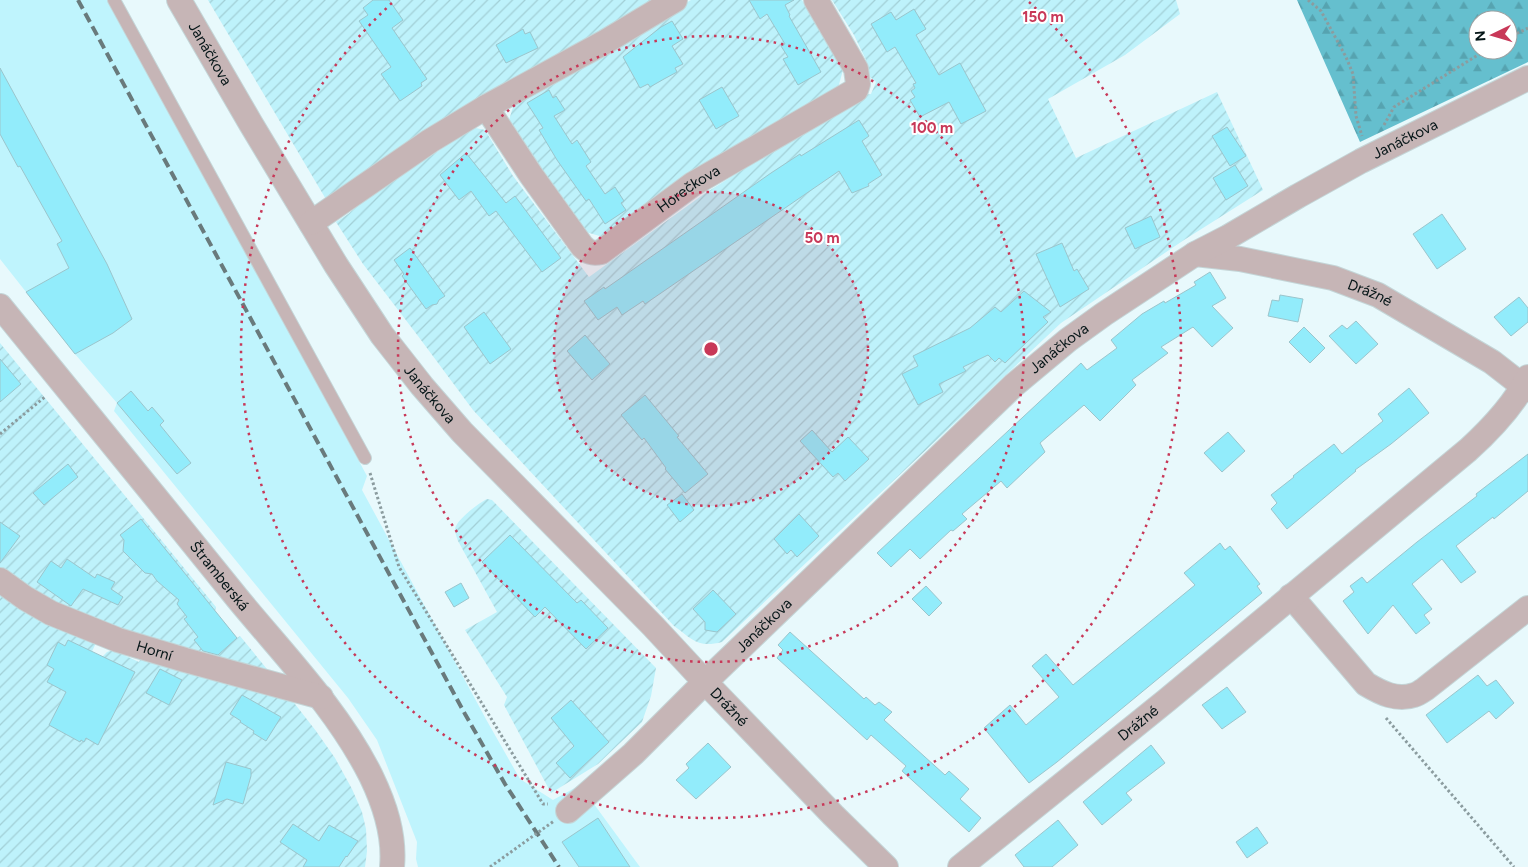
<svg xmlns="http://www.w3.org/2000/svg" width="1528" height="867" viewBox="0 0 1528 867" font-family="Figtree,sans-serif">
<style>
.built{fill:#bff4fd}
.forest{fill:url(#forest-firs);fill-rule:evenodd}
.garden{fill:url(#garden-furrows)}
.building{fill:#92ecfb;stroke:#9bc5cc}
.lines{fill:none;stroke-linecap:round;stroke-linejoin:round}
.service-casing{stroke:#c4d5d7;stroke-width:14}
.minor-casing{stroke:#c4d5d7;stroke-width:26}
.path{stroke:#8b9c9f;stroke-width:3;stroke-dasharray:2.5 2.5;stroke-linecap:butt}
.service{stroke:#c6b5b6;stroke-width:12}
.minor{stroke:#c6b5b6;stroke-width:24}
.rail{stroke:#697a7c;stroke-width:4;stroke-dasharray:10 5;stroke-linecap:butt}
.path-bridge{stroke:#8b9c9f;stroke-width:3;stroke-dasharray:2.5 2.5;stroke-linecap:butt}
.ring{fill:none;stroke:#c83858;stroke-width:2.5;stroke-dasharray:2.5 5}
.labels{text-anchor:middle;stroke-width:4;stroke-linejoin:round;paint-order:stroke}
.street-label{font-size:15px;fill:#051517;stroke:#fff}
.centre{fill:#c83858;stroke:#fff;stroke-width:2.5}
.ring-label{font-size:15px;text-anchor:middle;font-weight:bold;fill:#c83858;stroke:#fff;stroke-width:4;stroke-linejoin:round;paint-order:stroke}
</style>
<defs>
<pattern id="forest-firs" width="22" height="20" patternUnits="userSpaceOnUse" patternTransform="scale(1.25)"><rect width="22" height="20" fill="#65bfce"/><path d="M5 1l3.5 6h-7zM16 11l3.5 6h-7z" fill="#56a3b0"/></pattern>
<pattern id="garden-furrows" width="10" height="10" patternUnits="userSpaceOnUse" patternTransform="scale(1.25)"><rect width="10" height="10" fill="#bef2fb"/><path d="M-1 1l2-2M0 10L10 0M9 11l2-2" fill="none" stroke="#a2cfd6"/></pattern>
</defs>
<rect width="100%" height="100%" fill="#e8f9fc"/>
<!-- built -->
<path class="built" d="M0,0H110L367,476L362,490L487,721L520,779L553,800L580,785L640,867H418L416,859L417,842L377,740L348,698L114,411L117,403L75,354L0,259Z"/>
<!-- forest -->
<path class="forest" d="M1297,0H1528V62L1360,142ZM1478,20H1508V50H1478Z"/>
<!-- garden -->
<path class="garden" d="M208,0H662L327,201Z
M691,0H802L843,70L838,88L603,237L586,232L531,156L509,120L513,107L523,98Z
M832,0H1176L1180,14L1125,55L1048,99L1076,158L1217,92L1263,190L1184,240L1061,323L722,642C698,648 693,640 674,626L473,410L418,336L363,264L336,222L348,214L370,196L461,136L471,127L485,130L513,176L589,277L704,194L861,95L871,94L876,82L869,76L863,66L866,60L854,35Z
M0,343L216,607L215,611L237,638L240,636L271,674L87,619L0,571Z
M487,499L492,500L656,668L651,696L642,722L598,764L551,793L504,705L507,697L465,630L497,612L458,541C457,538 455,533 455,529C457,519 479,503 487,499Z
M0,588L96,643L76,685L86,690L103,656L107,652L113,650L139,662L141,658L288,695L316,731L335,758L352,789L362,812L366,829L367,851L365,867H0Z"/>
<!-- building -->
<path class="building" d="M373,0H389L403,20L392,28L427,79L421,83L422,86L400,101L381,74L391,67L359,21L368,15L363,8Z
M749,0H794L785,5L790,15L789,16L821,72L798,85L783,59L788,57L781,46L785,44L767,14L760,19Z
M914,9L926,29L916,35L939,75L960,63L986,111L961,124L949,102L920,117L910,100L915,97L911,91L915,88L913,84L916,83L895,47L887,52L871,24L891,12L896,20Z
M672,21L683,39L672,46L683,64L675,68L677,72L664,79L650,87L648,84L640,88L623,57L661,27Z
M523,29L525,34L530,32L538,48L506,63L496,45Z
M0,68L107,264L132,319L113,333L75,354L26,292L69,268L57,244L62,241L20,166L18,167L0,134Z
M722,87L739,116L716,129L699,100Z
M549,90L553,98L556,96L565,110L554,116L572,144L577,140L591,162L586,166L605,194L615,187L624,201L621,203L626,210L605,224L589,199L586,201L557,160L539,130L543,128L527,103Z
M859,120L869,136L862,141L882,175L868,184L869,186L852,193L839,171L645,304L643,301L622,315L617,307L598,320L584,301L604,287L605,289L771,173L800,154L801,156Z
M1227,127L1246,156L1230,166L1212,136Z
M466,153L506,203L515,196L561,258L542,272L496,211L489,216L471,191L459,200L440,175Z
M1235,165L1248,186L1226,200L1213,178Z
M1442,214L1466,249L1437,269L1413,234Z
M1151,216L1160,237L1135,249L1125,228Z
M1062,243L1074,271L1077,269L1089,289L1060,307L1036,254Z
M410,248L445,296L439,300L437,304L432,305L426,309L402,276L404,274L394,260Z
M1210,272L1226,298L1212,306L1233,328L1212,347L1193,327L1161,347L1168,353L1132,380L1136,385L1100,421L1084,405L1040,443L1045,452L1007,488L1001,481L962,514L967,519L953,531L951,530L920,559L910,549L891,567L877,553L1081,363L1087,370L1117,348L1111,340L1142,314L1164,301L1165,303L1196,285L1194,282Z
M1024,291L1051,312L1043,317L1048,322L1005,363L999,358L995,362L988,355L963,367L966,371L939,384L943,392L918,405L902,374L918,366L913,356L970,328L995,307L1001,312Z
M1280,295L1303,299L1298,322L1268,316L1272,300L1279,301Z
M1519,297L1528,308V322L1511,336L1494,317Z
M484,312L511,349L490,364L464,327Z
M1356,321L1378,344L1356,364L1329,336L1342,325L1347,329Z
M1304,327L1325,348L1310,363L1289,342Z
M585,335L610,364L592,380L567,351Z
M0,359L21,384L0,402Z
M1409,388L1429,413L1391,444L1355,470L1356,471L1287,529L1271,509L1277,503L1271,495L1294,477L1293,476L1334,444L1342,454L1383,421L1378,414Z
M131,391L148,411L152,407L164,421L160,425L191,463L177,474L117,403Z
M645,395L679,436L677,437L708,474L685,493L665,469L666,468L644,438L642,440L621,415Z
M812,430L832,452L848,437L869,459L845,481L838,473L833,477L800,441Z
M1228,432L1245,451L1222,472L1204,453Z
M1528,454V491L1494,519L1493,517L1456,546L1476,572L1461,583L1442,559L1412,584L1432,609L1424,615L1430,623L1416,634L1393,605L1368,634L1343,601L1354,592L1350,586L1362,577L1367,583L1417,542L1477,496L1476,494Z
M68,464L78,477L44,505L33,493Z
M682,494L694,510L680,522L667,505Z
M799,514L819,536L797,557L791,550L787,554L774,539Z
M141,519L237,638L218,655L203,651L194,640L198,637L184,619L187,617L177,604L179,600L157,581L152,574L145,573L123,551L124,540L120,535Z
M0,522L20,536L0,563Z
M510,535L577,603L581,600L608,628L586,649L545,607L535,617L482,562Z
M1220,543L1225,550L1230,546L1260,584L1257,586L1262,593L1057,762L1029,783L984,728L1010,705L1026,725L1059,697L1032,666L1046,654L1073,685L1195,585L1184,573Z
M67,559L95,578L97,574L115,582L111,589L123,597L118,605L83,589L71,606L37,582L51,561L61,568Z
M461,583L469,598L454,607L445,592Z
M926,586L942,603L929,616L912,599Z
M713,590L736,614L717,632L705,630V622L693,609Z
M790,632L864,699L866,697L875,705L879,702L892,712L884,720L945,775L949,771L969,789L960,799L981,818L969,832L902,771L906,766L871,735L867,740L777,658L783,650L778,645Z
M68,640L135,672L98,745L86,738L84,742L81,740L80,742L49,725L66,692L47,682L54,669L47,665L58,642L65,646Z
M160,669L182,680L169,705L146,693Z
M1478,675L1487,686L1496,680L1514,703L1496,719L1489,711L1447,743L1426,715Z
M1227,687L1246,712L1222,729L1202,705Z
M242,695L281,717L266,741L253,733L254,731L240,722L241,721L230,714Z
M571,700L609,742L570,778L556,763L574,746L551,718Z
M708,743L731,767L696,799L676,780L689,768L686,764Z
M1151,745L1165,763L1126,793L1132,800L1102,825L1083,802Z
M226,762L251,769V776L243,804L227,799L213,805Z
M598,818L630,867H579L562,842Z
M1058,820L1078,845L1052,867H1024L1015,855Z
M293,824L319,841L329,825L358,841L347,857L346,856L339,867H303L307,860L280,842Z
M1257,827L1268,843L1247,858L1236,842Z"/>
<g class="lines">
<defs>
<path id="service" d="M114,0L365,458"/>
<g id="minor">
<path id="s1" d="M179,0L251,124L336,265L382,335L422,386L462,432L653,626L705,682L833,815L886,867"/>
<path id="s2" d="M486,107L531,175L582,246C588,252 592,254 601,252L693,184L856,90L858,84L856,69L816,0"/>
<path d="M311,223L430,141L486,107L605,42L675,0"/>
<path id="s3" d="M1195,254L1240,259L1333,278L1378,295L1492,362L1528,390"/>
<path id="s4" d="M0,306C80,404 159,501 238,599C285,656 338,710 371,776C385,805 395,835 392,867"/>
<path id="s5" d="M0,580L25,598L51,613L118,640L185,660L321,697"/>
<path d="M1291,596L1366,684C1381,693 1397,701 1414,695C1418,694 1422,691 1425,689L1528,608"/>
<path id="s6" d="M568,811L633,754L705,682L1014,385L1068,340L1104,314L1195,254L1228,237L1298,196L1361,161L1528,78"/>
<path id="s7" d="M960,867L1167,700L1468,450C1491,429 1514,405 1528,377"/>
</g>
</defs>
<!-- service casing -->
<use href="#service" class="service-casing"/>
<!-- minor casing -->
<use href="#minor" class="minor-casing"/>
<!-- path -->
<path class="path" d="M1308,0L1321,11L1346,57L1353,74L1356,116L1362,136
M1508,38L1528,28
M1384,125L1394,107L1486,50
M0,434L46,396
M370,473L399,567L543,804H548
M1386,718L1514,867"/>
<!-- service -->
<use href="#service" class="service"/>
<!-- minor -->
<use href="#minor" class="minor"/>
<!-- rail -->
<path class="rail" d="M78,0L465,714L505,784L559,867"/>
<!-- path-bridge -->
<path class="path-bridge" d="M490,867L554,821"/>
</g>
<!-- distance rings -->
<circle cx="711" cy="349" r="157" fill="#c83858" fill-opacity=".12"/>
<g class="ring">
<circle cx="711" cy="349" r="157"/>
<circle cx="711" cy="349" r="313"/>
<path d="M1029 2A470 470 0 1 1 393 2"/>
</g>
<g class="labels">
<!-- street labels -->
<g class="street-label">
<text dy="5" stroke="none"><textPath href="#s1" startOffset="62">Janáčkova</textPath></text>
<text dy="5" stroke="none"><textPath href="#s6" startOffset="1080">Janáčkova</textPath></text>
<text dy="5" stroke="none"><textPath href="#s2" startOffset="298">Horečkova</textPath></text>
<text dy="5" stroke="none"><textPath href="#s3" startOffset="180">Drážné</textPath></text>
<text dy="5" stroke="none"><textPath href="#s6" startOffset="675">Janáčkova</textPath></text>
<text dy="5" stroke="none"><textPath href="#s1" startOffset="468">Janáčkova</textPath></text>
<text dy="5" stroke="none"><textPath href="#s4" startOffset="348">Štramberská</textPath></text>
<text dy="5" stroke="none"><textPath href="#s6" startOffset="270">Janáčkova</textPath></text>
<text dy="5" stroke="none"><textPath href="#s5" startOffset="171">Horní</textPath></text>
<text dy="5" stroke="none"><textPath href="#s1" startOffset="901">Drážné</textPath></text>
<text dy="5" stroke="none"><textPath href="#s7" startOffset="229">Drážné</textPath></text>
</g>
</g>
<circle cx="711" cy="349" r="8" class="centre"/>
<g class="ring-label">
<text x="1043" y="22">150 m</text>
<text x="932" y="133">100 m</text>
<text x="822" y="243">50 m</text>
</g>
<!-- north arrow -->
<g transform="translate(1493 35) rotate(265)"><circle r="24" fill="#ffffff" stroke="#9ba1a2"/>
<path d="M0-4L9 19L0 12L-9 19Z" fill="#c83858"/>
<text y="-8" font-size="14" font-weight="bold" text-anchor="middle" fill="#051517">N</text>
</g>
</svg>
